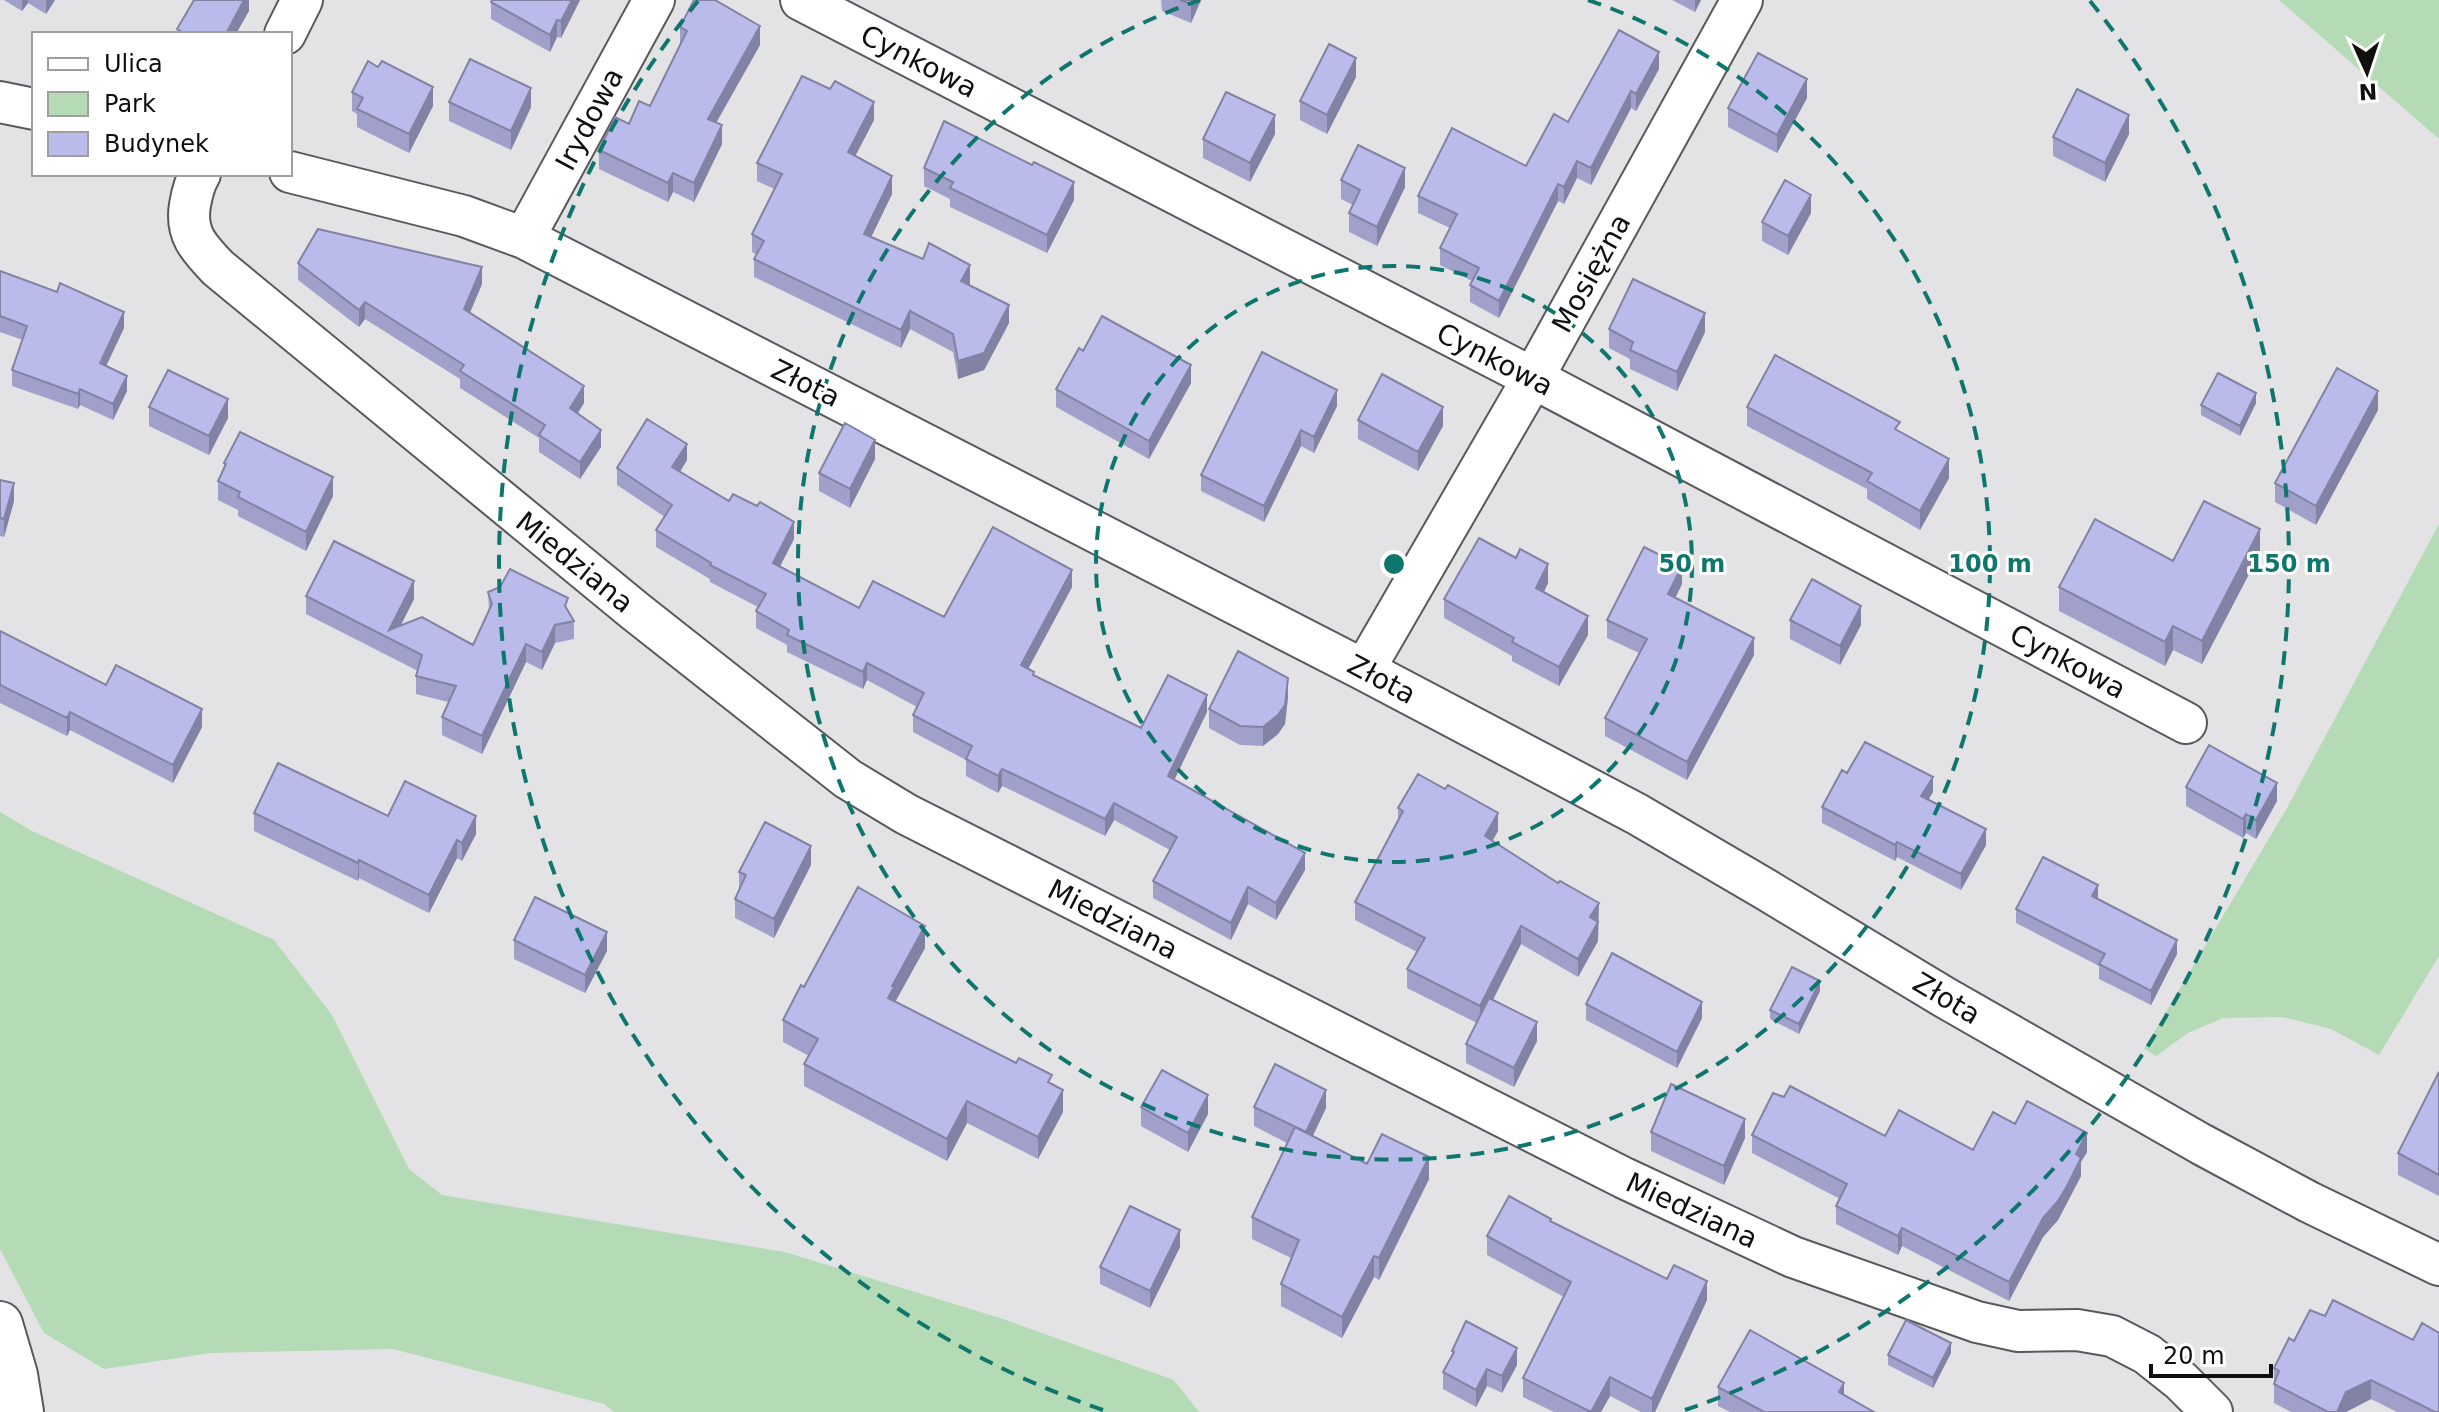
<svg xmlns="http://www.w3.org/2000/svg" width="2439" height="1412" viewBox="0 0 2439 1412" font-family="'DejaVu Sans',sans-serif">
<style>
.green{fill:#b4dbb5}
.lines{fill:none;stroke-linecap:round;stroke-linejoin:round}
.minor-casing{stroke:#59595c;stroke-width:44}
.tertiary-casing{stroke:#59595c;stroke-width:48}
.minor{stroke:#fff;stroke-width:40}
.tertiary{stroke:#fff;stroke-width:44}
.wall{fill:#a0a0ca}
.shaded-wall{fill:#8282a4}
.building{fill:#babaeb;stroke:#8282a4;stroke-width:2}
.ring{fill:none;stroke:#0f766e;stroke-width:4;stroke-dasharray:14 10}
.labels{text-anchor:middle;stroke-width:6;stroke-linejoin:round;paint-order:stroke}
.street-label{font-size:28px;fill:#0f0f10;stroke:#fff}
.centre{fill:#0f766e;stroke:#fff;stroke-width:4}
.ring-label{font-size:24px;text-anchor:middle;font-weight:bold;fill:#0f766e;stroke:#fff;stroke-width:6;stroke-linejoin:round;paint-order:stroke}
</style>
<rect width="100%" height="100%" fill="#e3e3e5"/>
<!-- green -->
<path class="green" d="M2279,0H2439V139Z
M2439,524V956L2379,1055L2331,1029L2283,1017L2223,1018L2188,1033L2156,1056L2144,1049L2287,808Z
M0,812L32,831L274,940L332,1015L409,1169L442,1195L785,1252L1003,1319L1174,1380L1199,1412H614L604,1404L393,1349L211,1353L104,1369L44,1333L0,1249Z"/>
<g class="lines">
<defs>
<path id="minor" d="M801,0L1533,378L2186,723
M285,34L302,0
M0,102L34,109
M290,172L464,216L524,238L1364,670L1637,814L1765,889L1944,997L2201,1144L2309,1202L2439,1265
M200,174C194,184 192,193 190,205C185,234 199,248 218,268L635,611L848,779L906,814L1624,1178L1793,1257L1977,1322L2018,1331L2077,1330L2112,1336L2147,1354L2181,1381L2212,1412
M524,238L654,0
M1364,670L1533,378L1742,0"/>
<path id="tertiary" d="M0,1324L15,1375L21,1412"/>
</defs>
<!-- minor casing -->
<use href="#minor" class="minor-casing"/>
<!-- tertiary casing -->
<use href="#tertiary" class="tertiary-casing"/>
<!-- minor -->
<use href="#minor" class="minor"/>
<!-- tertiary -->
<use href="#tertiary" class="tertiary"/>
</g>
<!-- wall -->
<path class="wall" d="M4,0H55L46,14L28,3L22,11Z
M492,0H580L561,38L557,37L550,52L491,19V2Z
M1161,0H1201L1191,23L1162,11Z
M1672,0H1701L1695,12Z
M680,27L760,45L716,123L722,144L694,202L673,192L668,202L599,169V150L650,106L680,46Z
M1659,69L1636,111L1631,108L1591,185L1577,178L1564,204L1558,201L1499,318L1470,302V285L1472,281L1440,265V248L1450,228L1418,213V196L1526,166L1568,122Z
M1356,77L1327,134L1300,120V101Z
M352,92L433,106L409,153L357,127V114L352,111Z
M1807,98L1777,153L1728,127V108Z
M449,102L531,107L511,150L449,121Z
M874,120L855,156L892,194L871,237L970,283L969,285L1009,323L984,370L958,379L953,352L910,329L901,348L754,277V259L757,255L752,252V234L774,189L757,181V163Z
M1275,134L1250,182L1203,158V139Z
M2129,134L2105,182L2053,156V137Z
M1032,165L1074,200L1047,253L950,207V199L924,186V168Z
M1341,180L1405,187L1377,246L1349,232V213L1353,205L1341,199Z
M1811,213L1788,255L1762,241V222Z
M298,263L482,284L470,313L584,403L578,413L601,447L580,479L539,452V438L460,388V379L365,319L359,327L298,280Z
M0,271L124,328L106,366L127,391L113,420L80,405L78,409L12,386V370L23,340L0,332Z
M1609,329L1705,332L1677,391L1630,369V359L1609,348Z
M1083,351L1191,383L1149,459L1056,407V389Z
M2256,403L2240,436L2201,415V405Z
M1337,406L1314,453L1301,446L1264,522L1201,491V475Z
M149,407L228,418L209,455L149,426Z
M1747,407L1900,432L1949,478L1920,530L1867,499V489L1747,426Z
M2378,410L2316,525L2275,502V483Z
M1358,420L1443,426L1418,471L1358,439Z
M875,459L850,508L819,491V473Z
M687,460L680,472L794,539L780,566L859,608L944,617L1072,587L1028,669L1034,676L1141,728L1207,712L1174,780L1305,870L1276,920L1248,904L1231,940L1153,898V881L1170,850L1114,820L1105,836L1013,791L1002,786L998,793L966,776V760L913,732V715L917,707L867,680L863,689L787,652V645L756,628V611L758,607L710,582V579L656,547V530L665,517L617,485V468Z
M224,463L333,496L306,551L238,516V510L218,500V481L224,468Z
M0,480L14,501L4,537L0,536Z
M2260,553L2202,664L2173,650L2165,666L2059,611V587L2173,561Z
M1548,583L1544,592L1588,635L1559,686L1512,661V656L1444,618V599Z
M1682,584L1675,598L1754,655L1687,780L1605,736V718L1639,653L1607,638V620Z
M488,592L568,612L574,621V639L555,643L542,670L526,662L482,754L442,735V717L448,702L416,694V676L418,671L306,614V596L414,599L401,625L473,645L489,611Z
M1790,620L1861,625L1840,665L1790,639Z
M0,631L106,685L202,727L173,783L70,730L67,736L0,703Z
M1288,697L1285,724L1278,734L1263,746L1240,745L1209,728V709Z
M1847,773L1933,792L1928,800L1986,845L1961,890L1897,857L1895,861L1880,853L1822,823V807Z
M2186,787L2277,801L2256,839L2246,833L2243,838L2186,806Z
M1398,808L1498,831L1492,841L1599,921L1598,923V941L1578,977L1521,944L1493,1000L1537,1041L1514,1087L1466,1063V1044L1477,1023L1407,988V969L1417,952L1355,920V902L1398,821Z
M254,813L388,816L476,834L462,861L457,858L429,913L359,878L358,881L254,831Z
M811,865L774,938L735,918V899L739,890V872Z
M2098,899L2177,954L2151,1005L2099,979V966L2016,923V909Z
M514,940L607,951L585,993L514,959Z
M925,948L895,1002L1052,1084L1063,1112L1038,1159L967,1123L947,1161L804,1086V1064L809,1056L783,1042V1020L804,987Z
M1820,991L1799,1034L1770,1019V1010Z
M1586,1004L1702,1018L1677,1068L1586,1020Z
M2439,1072V1196L2398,1175V1153Z
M1141,1107L1208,1114L1188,1152L1141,1126Z
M1254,1107L1326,1108L1313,1136L1367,1164L1429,1179L1379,1280L1374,1277L1342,1338L1281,1306V1284L1291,1258L1252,1239V1217L1287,1143L1254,1126Z
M2015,1124L2087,1152L2081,1162V1176L2058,1220L2043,1237L2009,1301L1902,1246L1898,1255L1836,1224V1206L1840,1199L1752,1153V1135L1885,1136L1973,1150Z
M1651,1132L1745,1138L1724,1185L1651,1151Z
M1551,1222L1707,1300L1655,1412H1641L1610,1396L1601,1412H1554L1523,1397V1378L1564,1297L1487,1255V1236Z
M1180,1247L1150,1308L1100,1284V1267Z
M2289,1338L2439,1412H2397L2371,1399L2346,1412H2291L2274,1403V1368Z
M1452,1351L1517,1365L1502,1393L1487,1386L1476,1407L1443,1389V1372L1452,1355Z
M1951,1353L1933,1388L1888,1365V1355Z
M1718,1387L1844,1395L1874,1412H1730L1718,1406Z"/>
<!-- shaded-wall -->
<path class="shaded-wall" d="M22,0H28V3L22,11Z
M46,0H55L46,14Z
M244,0H249V11L236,34H226Z
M572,0H580L561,38V21Z
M1193,0H1201L1191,23V4Z
M1695,0H1701L1695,12Z
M557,20V37L550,52V35Z
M760,26V45L708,137V119Z
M1659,52V69L1636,111V94Z
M1356,58V77L1327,134V115Z
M1807,79V98L1777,153V135Z
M433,87V106L409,153V134Z
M531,88V107L511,150V131Z
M1631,91V108L1591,185V168Z
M874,102V120L848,170V152Z
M1275,115V134L1250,182V163Z
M2129,115V134L2105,182V163Z
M722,125V144L694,202V183Z
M1577,161V178L1564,204V187Z
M1405,168V187L1377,246V227Z
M673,173V192L668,202V183Z
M892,176V194L864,252V234Z
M1074,182V200L1047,253V235Z
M1558,184V201L1499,318V301Z
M1811,195V213L1788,255V236Z
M970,265V283L961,299V281Z
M482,267V284L464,326V309Z
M365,302V319L359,327V310Z
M1009,305V323L984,370L958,379V361Z
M910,311V329L901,348V330Z
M124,312V328L100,379V363Z
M1705,313V332L1677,391V372Z
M1191,365V383L1149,459V441Z
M127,376V391L113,420V404Z
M584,386V403L570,425V408Z
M80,389V405L78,409V394Z
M1337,390V406L1314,453V437Z
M2378,391V410L2316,525V506Z
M2256,393V403L2240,436V426Z
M228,399V418L209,455V436Z
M1443,407V426L1418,471V452Z
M601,430V447L580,479V462Z
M1301,430V446L1264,522V506Z
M875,440V459L850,508V489Z
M687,444V460L672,484V467Z
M1949,459V478L1920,530V511Z
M333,477V496L306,551V532Z
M14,483V501L4,537V519Z
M794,522V539L773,580V563Z
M2260,529V553L2202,664V641Z
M1548,564V583L1536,607V588Z
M1682,566V584L1668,612V594Z
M1072,570V587L1021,682V665Z
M414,581V599L393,640L389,630Z
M1861,606V625L1840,665V646Z
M1588,616V635L1559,686V667Z
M555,625V643L542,670V652Z
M2173,626V650L2165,666V642Z
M1754,638V655L1687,780V762Z
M526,644V662L482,754V736Z
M867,663V680L863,689V672Z
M1288,678V697L1285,724L1278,734L1263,746V727Z
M1207,695V712L1168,793V776Z
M202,709V727L173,783V765Z
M70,712V730L67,736V718Z
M1002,769V786L998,793V776Z
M1933,777V792L1921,812V796Z
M2277,783V801L2256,839V820Z
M1114,803V820L1105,836V819Z
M1498,813V831L1485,854V836Z
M2246,814V833L2243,838V819Z
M476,816V834L462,861V843Z
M1986,829V845L1961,890V874Z
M457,840V858L429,913V895Z
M1897,842V857L1895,861V845Z
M811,846V865L774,938V919Z
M1305,853V870L1276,920V903Z
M359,860V878L358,881V863Z
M2098,885V900L2092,896Z
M1248,887V904L1231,940V923Z
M1599,903L1598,941L1578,977V959L1590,917Z
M925,926V948L894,1004L888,998L892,986Z
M1521,926V944L1480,1025V1006Z
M607,932V951L585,993V975Z
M2177,940V954L2151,1005V991Z
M1820,981V991L1799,1034V1024Z
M1702,1002V1018L1677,1068V1052Z
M1537,1022V1041L1514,1087V1068Z
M1063,1090V1112L1038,1159V1137Z
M1326,1090V1108L1305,1151V1132Z
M1208,1095V1114L1188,1152V1133Z
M967,1101V1123L947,1161V1139Z
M1745,1119V1138L1724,1185V1166Z
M2087,1133V1152L2081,1162V1176L2058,1220L2043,1237L2009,1301V1282Z
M1429,1157V1179L1379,1280V1258Z
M1902,1228V1246L1898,1255V1236Z
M1180,1230V1247L1150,1308V1291Z
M1374,1256V1277L1342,1338V1317Z
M1707,1281V1300L1655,1412H1652V1399Z
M1951,1343V1353L1933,1388V1378Z
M1517,1348V1365L1502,1393V1376Z
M1487,1369V1386L1476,1407V1390Z
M1610,1377V1396L1601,1412H1591Z
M2371,1380V1399L2346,1412H2337L2346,1392Z
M1844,1383V1401L1839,1392Z"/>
<!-- building -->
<path class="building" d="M194,0H244L226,34H186L177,29Z
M492,0H572L561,21L557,20L550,35L491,2Z
M694,0H715L760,26L708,119L722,125L694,183L673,173L668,183L599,150L615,117L629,124L639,101L650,106L687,31L680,27Z
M1180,0H1193L1191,4Z
M1619,30L1659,52L1636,94L1631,91L1591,168L1577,161L1564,187L1558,184L1499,301L1470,285L1479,268L1440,248L1457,214L1418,196L1452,128L1526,166L1554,114L1568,122Z
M1329,44L1356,58L1327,115L1300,101Z
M1758,53L1807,79L1777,135L1728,108Z
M470,59L531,88L511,131L449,102Z
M368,61L378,67L382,61L433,87L409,134L357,109L363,98L352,92Z
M802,76L830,89L835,81L874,102L848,152L892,176L864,234L923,259L929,243L970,265L961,281L1009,305L984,353L958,361L953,334L910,311L901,330L754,259L764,241L752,234L782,174L757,163Z
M2077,89L2129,115L2105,163L2053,137Z
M1226,92L1275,115L1250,163L1203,139Z
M944,121L1032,165L1034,162L1074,182L1047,235L950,188L953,182L924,168Z
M1358,145L1405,168L1377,227L1349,213L1360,190L1341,180Z
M1785,180L1811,195L1788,236L1762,222Z
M318,229L482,267L464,309L584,386L570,408L601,430L580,462L539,435L545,425L460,371L464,365L365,302L359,310L298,263Z
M0,271L57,292L60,283L124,312L100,363L127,376L113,404L80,389L78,394L12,370L27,326L0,316Z
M1633,279L1705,313L1677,372L1630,350L1633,342L1609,329Z
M1102,316L1191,365L1149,441L1056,389L1079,348L1083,351Z
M1262,352L1337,390L1314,437L1301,430L1264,506L1201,475Z
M1775,355L1900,422L1895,429L1949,459L1920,511L1867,481L1872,473L1747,407Z
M2337,368L2378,391L2316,506L2275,483Z
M168,370L228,399L209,436L149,407Z
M2218,373L2256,393L2240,426L2201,405Z
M1382,374L1443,407L1418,452L1358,420Z
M647,419L687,444L672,467L729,501L733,494L757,506L760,502L794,522L773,563L859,608L873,581L944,617L993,527L1072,570L1021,665L1034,672L1033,675L1141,728L1168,675L1207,695L1168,776L1305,853L1276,903L1248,887L1231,923L1153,881L1177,837L1114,803L1105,819L1013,774L1002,769L998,776L966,759L972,746L913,715L924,693L867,663L863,672L787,635L789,630L756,611L766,594L710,565L711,563L656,530L672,505L617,468Z
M845,423L875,440L850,489L819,473Z
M240,432L333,477L306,532L238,497L240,492L218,481L226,464L224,463Z
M0,480L14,483L4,519L0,518Z
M2204,501L2260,529L2202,641L2173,626L2165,642L2059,587L2095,519L2173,561Z
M1479,538L1516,558L1520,549L1548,564L1536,588L1588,616L1559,667L1512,642L1514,638L1444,599Z
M334,541L414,581L389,630L422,617L473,645L492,604L488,592L500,587L510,569L568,598L565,606L574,621L555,625L542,652L526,644L482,736L442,717L456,686L416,676L422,655L306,596Z
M1644,547L1682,566L1668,594L1754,638L1687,762L1605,718L1647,639L1607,620Z
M1812,579L1861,606L1840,646L1790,620Z
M0,631L106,685L116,665L202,709L173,765L70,712L67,718L0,685Z
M1238,651L1288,678L1285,705L1278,715L1263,727L1240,726L1209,709Z
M1865,742L1933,777L1921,796L1986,829L1961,874L1897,842L1895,845L1880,837L1822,807L1842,770L1847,773Z
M2209,745L2277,783L2256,820L2246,814L2243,819L2186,787Z
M278,763L388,816L405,781L476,816L462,843L457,840L429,895L359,860L358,863L254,813Z
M1418,774L1445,789L1448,785L1498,813L1485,836L1558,883L1560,881L1599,903L1590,917L1598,922L1578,959L1521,926L1480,1006L1407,969L1425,938L1355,902L1403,811L1398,808Z
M765,822L811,846L774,919L735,899L746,875L739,872Z
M2043,857L2098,885L2092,896L2177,940L2151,991L2099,964L2105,954L2016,909Z
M858,887L925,926L892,986L894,987L888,998L1016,1063L1019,1058L1052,1075L1048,1082L1063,1090L1038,1137L967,1101L947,1139L804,1064L818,1039L783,1020L801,985L804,987Z
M535,897L607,932L585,975L514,940Z
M1612,953L1702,1002L1677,1052L1586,1004Z
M1792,967L1820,981L1799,1024L1770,1010Z
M1489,998L1537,1022L1514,1068L1466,1044Z
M1275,1064L1326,1090L1306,1132L1254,1107Z
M1162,1070L1208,1095L1188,1133L1141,1107Z
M2439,1072V1175L2398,1153Z
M1671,1084L1745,1119L1724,1166L1651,1132Z
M1790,1086L1885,1136L1899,1110L1973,1150L1993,1112L2015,1124L2027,1101L2087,1133L2076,1154L2081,1158L2067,1186L2058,1201L2043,1218L2009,1282L1902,1228L1898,1236L1836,1206L1847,1184L1752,1135L1773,1093L1784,1097Z
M1295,1127L1367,1164L1382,1134L1429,1157L1379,1258L1374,1256L1342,1317L1281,1284L1299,1240L1252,1217Z
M1509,1196L1551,1219L1550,1221L1667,1279L1674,1265L1707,1281L1652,1399L1610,1377L1591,1412L1523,1378L1571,1282L1487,1236Z
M1130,1206L1180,1230L1150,1291L1100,1267Z
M2333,1300L2413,1340L2422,1323L2439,1333V1412H2435L2371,1380L2346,1392L2337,1412H2328L2274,1384L2279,1371L2274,1368L2289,1338L2294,1341L2310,1310L2325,1316Z
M1906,1320L1951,1343L1933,1378L1888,1355Z
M1466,1321L1517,1348L1502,1376L1487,1369L1476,1390L1443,1372L1454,1352L1452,1351Z
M1750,1330L1844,1383L1839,1392L1874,1412H1764L1718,1387Z"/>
<!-- distance rings -->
<g class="ring">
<circle cx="1394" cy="564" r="298"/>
<path d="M1588 0A596 596 0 1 1 1200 0"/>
<path d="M1103 1410A895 895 0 0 1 698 1M2090 1A895 895 0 0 1 1685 1410"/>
</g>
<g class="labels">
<!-- street labels -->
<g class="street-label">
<text transform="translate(919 61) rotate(27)" y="10">Cynkowa</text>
<text transform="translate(589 119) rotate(-62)" y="10">Irydowa</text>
<text transform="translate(1591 273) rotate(-61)" y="10">Mosiężna</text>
<text transform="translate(1495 359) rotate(27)" y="10">Cynkowa</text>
<text transform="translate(806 383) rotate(26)" y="10">Złota</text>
<text transform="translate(575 562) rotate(39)" y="10">Miedziana</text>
<text transform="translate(2068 661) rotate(28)" y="10">Cynkowa</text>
<text transform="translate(1382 679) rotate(28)" y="10">Złota</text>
<text transform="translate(1113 919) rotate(27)" y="10">Miedziana</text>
<text transform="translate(1947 998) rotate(31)" y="10">Złota</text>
<text transform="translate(1692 1210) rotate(25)" y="10">Miedziana</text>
</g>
</g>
<circle cx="1394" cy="564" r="12" class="centre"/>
<g class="ring-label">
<text x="1692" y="572">50 m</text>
<text x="1990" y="572">100 m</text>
<text x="2289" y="572">150 m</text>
</g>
<!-- legend -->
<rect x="32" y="32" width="260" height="144" fill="#ffffff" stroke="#9f9f9f" stroke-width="2"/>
<rect x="48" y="58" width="40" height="12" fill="#ffffff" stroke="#9f9f9f" stroke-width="2"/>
<text x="104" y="72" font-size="24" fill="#0f0f10">Ulica</text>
<rect x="48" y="92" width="40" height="24" fill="#b4dbb5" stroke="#9f9f9f" stroke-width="2"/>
<text x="104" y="112" font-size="24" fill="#0f0f10">Park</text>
<rect x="48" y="132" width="40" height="24" fill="#babaeb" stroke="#9f9f9f" stroke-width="2"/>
<text x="104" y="152" font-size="24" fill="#0f0f10">Budynek</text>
<!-- north arrow -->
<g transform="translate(2367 72) rotate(177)" stroke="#ffffff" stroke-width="6" paint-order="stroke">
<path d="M0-6L14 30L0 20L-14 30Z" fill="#0f0f10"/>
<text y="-12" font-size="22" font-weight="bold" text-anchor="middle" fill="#0f0f10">N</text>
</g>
<!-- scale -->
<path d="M2151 1364v12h120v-12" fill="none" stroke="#0f0f10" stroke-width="4"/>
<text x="2163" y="1364" font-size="24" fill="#0f0f10" stroke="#ffffff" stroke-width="6" paint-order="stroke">20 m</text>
</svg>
